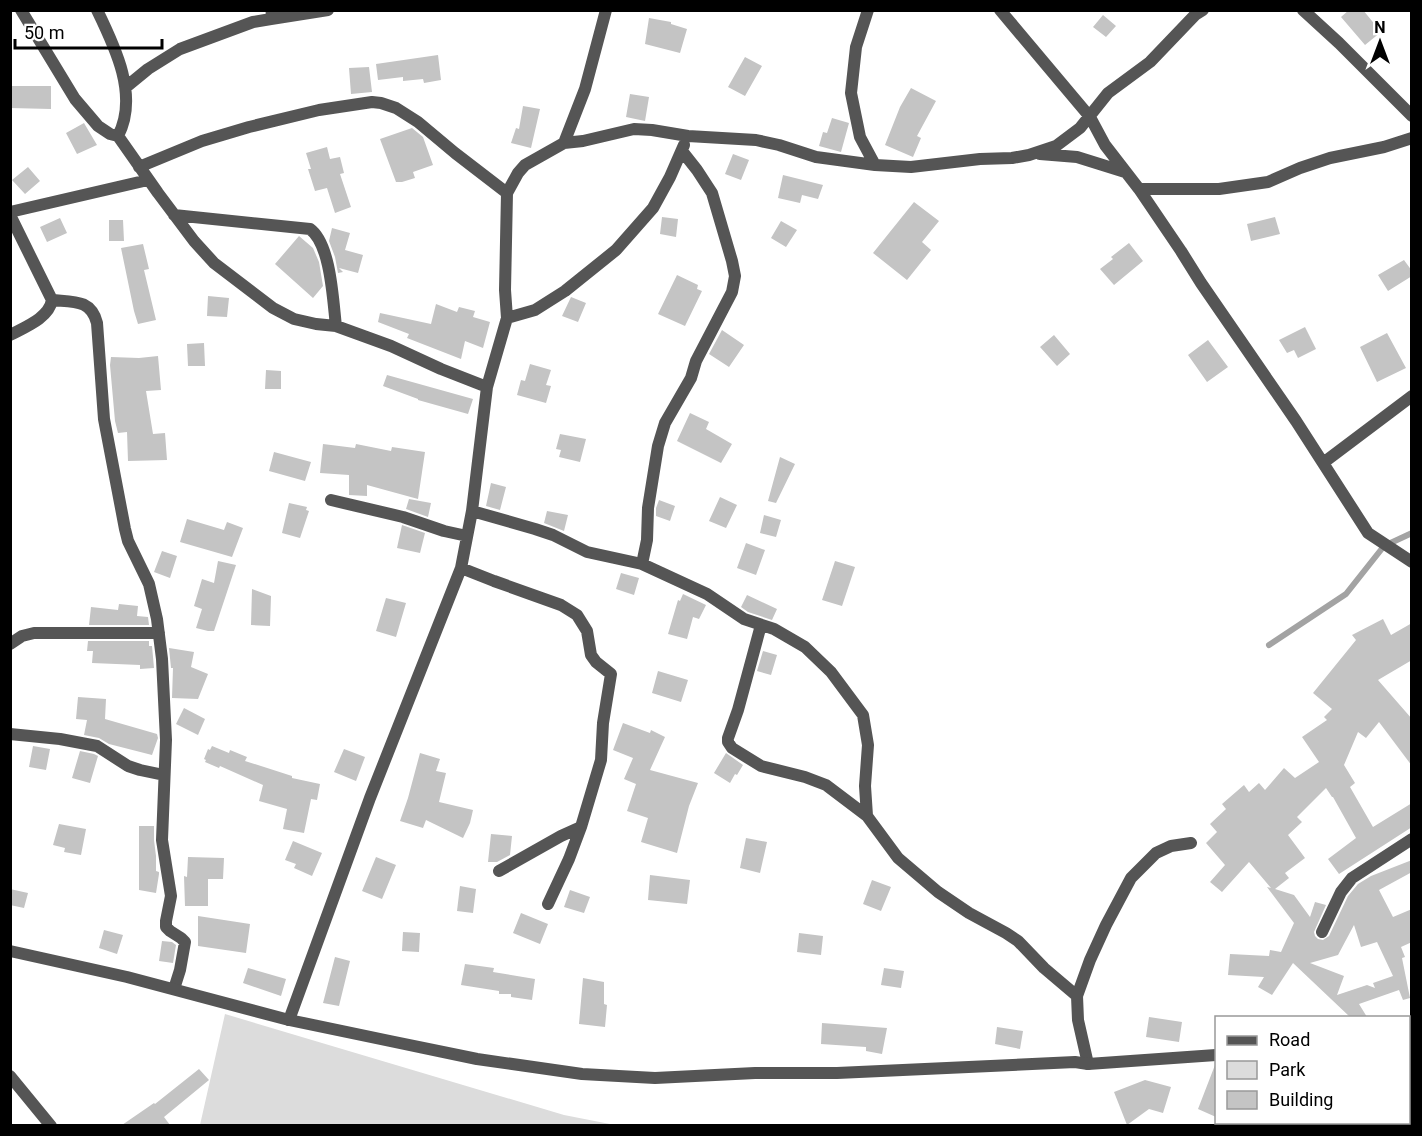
<svg xmlns="http://www.w3.org/2000/svg" width="1422" height="1136" viewBox="0 0 1422 1136" font-family="Roboto,sans-serif">
<style>
.green{fill:#dcdcdc}
.lines{fill:none;stroke-linecap:round;stroke-linejoin:round}
.stream{stroke:#a3a3a3;stroke-width:6}
.building{fill:#c4c4c4;fill-rule:evenodd}
.minor{stroke:#555;stroke-width:12}
.tertiary{stroke:#555;stroke-width:12}
</style>
<rect width="100%" height="100%" fill="#fff"/>
<!-- green -->
<path class="green" d="M225,1014L564,1115L615,1125H200Z"/>
<g class="lines">
<!-- stream -->
<path class="stream" d="M1269,645L1346,594L1384,546L1412,533"/>
</g>
<!-- building -->
<path class="building" d="M1349,10H1363L1381,32L1365,45L1341,17Z
M1103,15L1116,26L1106,37L1093,27Z
M649,18L671,22V24L687,29L680,53L645,44Z
M438,55L441,80L424,83L423,79L403,81V77L378,80L376,64Z
M745,57L762,66L745,96L728,87Z
M369,67L372,92L351,94L349,68Z
M10,86H51V109L10,108Z
M911,88L936,101L917,136L921,138L913,157L885,145L900,107Z
M630,94L649,97L645,121L626,117Z
M523,106L540,109L531,148L511,143L516,128L519,129Z
M832,118L849,123L841,152L819,146L823,132L827,133Z
M84,123L97,145L77,154L66,133Z
M412,128L423,137L433,165L413,172L415,178L402,182H396L380,139Z
M327,147L330,159L340,157L344,173L340,174L351,207L335,213L327,188L315,191L308,169H311L306,153Z
M733,154L749,160L741,180L725,174Z
M28,167L40,181L25,194L12,180Z
M783,175L823,185L818,199L802,195L800,203L778,198Z
M914,202L939,221L922,242L931,250L907,280L873,253Z
M662,217L678,219L676,237L660,234Z
M1275,217L1280,234L1251,241L1247,224Z
M60,218L67,233L47,242L40,227Z
M109,220H123L124,241H109Z
M781,221L797,230L786,247L771,238Z
M332,228L350,233L345,250L363,255L358,273L339,268L343,272L338,273L335,257L329,241Z
M299,236L313,248L319,262L323,286L313,298L275,264Z
M1129,243L1143,261L1114,285L1100,269L1113,259L1111,257Z
M143,244L149,269L144,270L156,320L138,324L134,311L121,248Z
M1404,260L1412,271V276L1388,291L1378,275Z
M677,275L698,285L697,289L702,291L685,326L658,314Z
M208,296L229,298L227,317L207,316Z
M571,297L586,303L578,322L562,316Z
M436,304L457,312L459,307L475,311L473,317L490,322L483,348L465,341L461,359L407,338L409,334L378,322L380,313L431,324Z
M1305,327L1316,349L1298,358L1294,350L1287,353L1279,340Z
M722,330L744,345L729,367L709,354Z
M1387,333L1406,368L1377,382L1360,347Z
M1054,335L1070,354L1057,366L1040,347Z
M1208,340L1228,367L1207,382L1188,355Z
M204,343L205,366H188L187,344Z
M158,356L161,390L146,391L153,434L165,433L167,460L128,461L127,432L118,433L115,421L110,365L111,357L139,358Z
M530,364L551,370L546,385L551,386L546,403L517,395L521,380L525,381Z
M266,370L281,371V389H265Z
M387,375L473,399L468,414L418,400V399L383,386Z
M690,413L709,422L706,429L732,444L721,463L677,441Z
M560,434L586,439L580,462L559,457L561,450L556,449Z
M323,444L355,448L356,444L391,451L392,447L425,452L418,499L367,485V496L349,495V475L320,473Z
M274,452L311,462L305,481L269,471Z
M780,457L795,464L776,503L768,501Z
M491,483L506,487L500,510L486,506Z
M720,497L737,505L726,528L709,521Z
M409,499L431,503L428,517L406,509Z
M659,500L675,506L670,521L656,516V508Z
M289,503L307,507L306,510L309,511L300,538L282,533Z
M547,511L568,515L564,531L544,523Z
M764,515L781,520L776,537L760,533Z
M187,519L224,530L227,522L243,528L232,557L180,542Z
M402,525L425,533L420,553L397,548Z
M746,543L765,550L756,575L737,568Z
M162,551L177,556L170,578L154,572Z
M218,561L236,565L214,631H208L196,628L202,609L194,606L202,579L214,583Z
M835,561L855,567L842,606L822,600Z
M621,573L639,578L634,595L616,589Z
M252,589L271,596L270,626L251,625Z
M683,594L706,605L699,619L693,617L687,639L668,634L678,600L680,601Z
M747,595L777,609L772,620L748,612L741,607Z
M386,598L406,603L396,637L376,631Z
M119,604L138,606L137,616L148,617L149,625H89L91,607L118,610Z
M1383,619L1391,635L1412,623V660L1378,680L1412,719V766L1379,722L1366,738L1358,732L1344,765L1355,783L1350,787L1373,827L1412,803V827L1339,874L1328,859L1356,838L1333,797H1332L1326,788L1297,817L1302,822L1288,835L1305,858L1285,873L1289,878L1275,889L1294,895L1310,917L1315,902L1326,905L1314,932L1315,936L1318,939L1323,940L1329,936L1348,896L1358,884L1371,876L1412,860V872L1379,890L1393,917L1412,909V942L1401,947L1405,957L1402,958L1410,998L1403,1000L1399,990L1359,1004L1367,1017H1350L1293,963L1272,995L1258,987L1264,977L1228,975L1230,954L1269,956L1270,950L1281,952L1294,923L1267,887L1271,888L1249,862L1222,892L1210,882L1225,865L1206,843L1217,832L1210,824L1226,809L1222,804L1244,785L1249,792L1259,783L1265,790L1284,768L1295,778L1319,762L1302,737L1327,720L1324,717L1332,709L1313,693L1356,640L1352,635ZM1354,925L1361,947L1377,942L1393,976L1373,983L1375,988L1367,985L1337,995L1344,976L1310,963L1338,955Z
M88,641H149V646H152L154,668L140,669V665L92,663L93,651H87Z
M169,648L194,652L191,667L208,674L198,699L172,698L173,668H171Z
M763,651L777,655L771,675L757,671Z
M658,671L688,680L681,702L652,693Z
M78,697L106,699L105,719L157,734L158,738L152,755L109,744L99,738L84,735L87,720L76,719Z
M184,708L205,719L198,735L176,724Z
M623,723L650,733L651,730L665,737L650,770L698,783L689,806L677,853L641,842L648,818L627,811L636,784L624,779L633,758L613,750Z
M33,746L50,749L46,770L29,767Z
M212,746L229,753L230,750L247,757L245,761L292,776V778L320,784L317,800L311,799L304,833L283,829L287,809L259,801L263,785L220,766L219,768L205,762L206,760L204,759L208,749L210,750Z
M344,749L365,757L356,781L334,772Z
M80,751L94,754L98,756L90,783L72,778Z
M420,753L440,759L436,771L446,773L439,802L473,810L470,823L463,838L426,820L423,828L400,821L408,798Z
M726,753L743,765L737,775L735,774L730,783L714,773Z
M59,824L86,829L81,855L64,852L65,848L53,845Z
M139,826H154V840L156,856V871L159,872V874L156,893L139,890Z
M491,834L512,836L510,855L497,862H488Z
M746,838L767,842L760,873L740,868Z
M293,841L322,853L312,876L294,868L296,864L285,860Z
M188,857L224,858L223,879H208V906H185L184,876L187,877Z
M376,857L396,865L382,899L362,891Z
M650,875L690,880L687,904L648,900Z
M872,880L891,887L881,911L863,904Z
M460,886L476,889L473,913L457,911Z
M10,889L28,893L24,908L10,905Z
M570,890L590,897L584,913L564,907Z
M521,913L548,924L540,944L513,933Z
M198,916L250,924L246,953L198,946Z
M104,930L123,935L117,954L99,948Z
M403,932L420,933L419,952L402,951Z
M799,933L823,936L821,955L797,952Z
M162,941L172,942L176,945L173,963L159,961Z
M335,957L350,961L339,1006L323,1003Z
M465,964L494,968L493,972L535,979L532,1000L511,997V994H499V991L461,985Z
M248,968L286,979L281,996L243,983Z
M884,968L904,971L901,988L881,985Z
M583,978L604,982V1004L607,1005L605,1027L579,1024Z
M1149,1017L1182,1022L1179,1042L1146,1037Z
M822,1023L887,1028L882,1054L866,1051V1047L821,1044Z
M997,1027L1023,1031L1020,1049L995,1044Z
M1215,1065H1216V1117L1198,1109Z
M199,1069L209,1080L164,1117L170,1125H122L154,1103L155,1104Z
M1145,1080L1171,1087L1163,1113L1149,1109L1127,1125L1114,1092Z"/>
<g class="lines">
<!-- minor -->
<path class="minor" d="M21,10L75,99L98,126L110,134L118,136L158,193L194,241L214,263L273,308L294,319L316,324L336,326L391,346L441,369L487,387
M97,10C115,47 139,96 118,136
M868,10L856,47L851,93L860,137L875,165
M1000,10L1090,117L1105,145L1139,189L1181,251L1201,283L1296,421L1368,533L1412,562
M1303,10L1339,43L1412,116
M271,19L328,10
M126,87L148,69L180,49L253,22L271,19L272,10
M564,143L583,141L634,129L652,130L688,136L756,140L779,145L816,157L875,165L911,167L980,159L1012,158L1029,155L1056,146L1080,128L1108,93L1150,62L1195,15L1203,10
M1040,154L1077,157L1125,172
M139,167L202,141L249,127L319,110L372,102L381,103L396,108L418,122L455,153L507,193
M1139,189H1219L1268,182L1300,168L1330,158L1384,147L1412,138
M10,212L148,180
M10,215L52,300C49,318 25,327 10,335
M174,215L310,229C331,244 333,302 336,326
M52,300C73,302 91,299 97,323L104,419L125,529L128,541L149,584L157,619L162,659L166,740L162,840L171,896L166,921V927L170,931L181,938L185,942L180,970L174,989
M507,318L535,310L565,291L616,250L653,208L670,177L684,145
M1323,463L1412,396
M331,500L403,517L444,531L467,536
M472,511L535,529L553,535L587,552L642,564L707,594L744,619L774,629L805,647L831,672L863,715L868,745L865,786L867,816
M642,564L647,540L648,508L658,446L665,423L691,378L696,361L732,292L735,276L732,261L712,193L697,170L682,151
M461,568L494,581L561,605L577,615L587,631L591,655L596,662L611,674L603,723L601,760L581,827L569,859L548,904
M761,625L738,710L728,738V742L732,748L761,766L805,777L826,785L867,816L898,858L938,892L969,913L1006,933L1018,941L1044,968L1077,996
M10,644L22,636L34,633H159
M10,734L60,739L97,746L128,766L140,770L164,775
M499,871L561,836L581,827
M1322,932L1341,892L1352,878L1412,839
M289,1020L370,798L461,568L472,511L487,387L507,318L505,290L507,193L518,173L525,165L564,143L585,89L606,10
M1088,1064L1078,1020L1077,996L1090,960L1106,925L1131,878L1156,853L1171,846L1191,843
M10,1076L51,1126"/>
<!-- tertiary -->
<path class="tertiary" d="M10,951L127,977L289,1020L390,1041L477,1059L582,1074L655,1078L755,1073H837L1075,1062L1088,1064L1216,1055
M1408,1024L1412,1023"/>
</g>
<!-- border -->
<rect width="1422" height="1136" fill="none" stroke="#000000" stroke-width="24"/>
<!-- legend -->
<rect x="1215" y="1016" width="195" height="108" fill="#ffffff" stroke="#999999" stroke-width="1.5"/>
<rect x="1227" y="1036" width="30" height="9" fill="#555555" stroke="#999999" stroke-width="1.5"/>
<text x="1269" y="1046" font-size="18" fill="#000000">Road</text>
<rect x="1227" y="1061" width="30" height="18" fill="#dcdcdc" stroke="#999999" stroke-width="1.5"/>
<text x="1269" y="1076" font-size="18" fill="#000000">Park</text>
<rect x="1227" y="1091" width="30" height="18" fill="#c4c4c4" stroke="#999999" stroke-width="1.5"/>
<text x="1269" y="1106" font-size="18" fill="#000000">Building</text>
<!-- north arrow -->
<g transform="translate(1380 42)" stroke="#ffffff" stroke-width="4.5" paint-order="stroke">
<path d="M0-4.5L10 22L0 15L-10 22Z" fill="#000000"/>
<text y="-9" font-size="16" font-weight="bold" text-anchor="middle" fill="#000000">N</text>
</g>
<!-- scale -->
<path d="M15 39v9h147v-9" fill="none" stroke="#000000" stroke-width="3"/>
<text x="24" y="39" font-size="18" fill="#000000" stroke="#ffffff" stroke-width="4.5" paint-order="stroke">50 m</text>
</svg>
